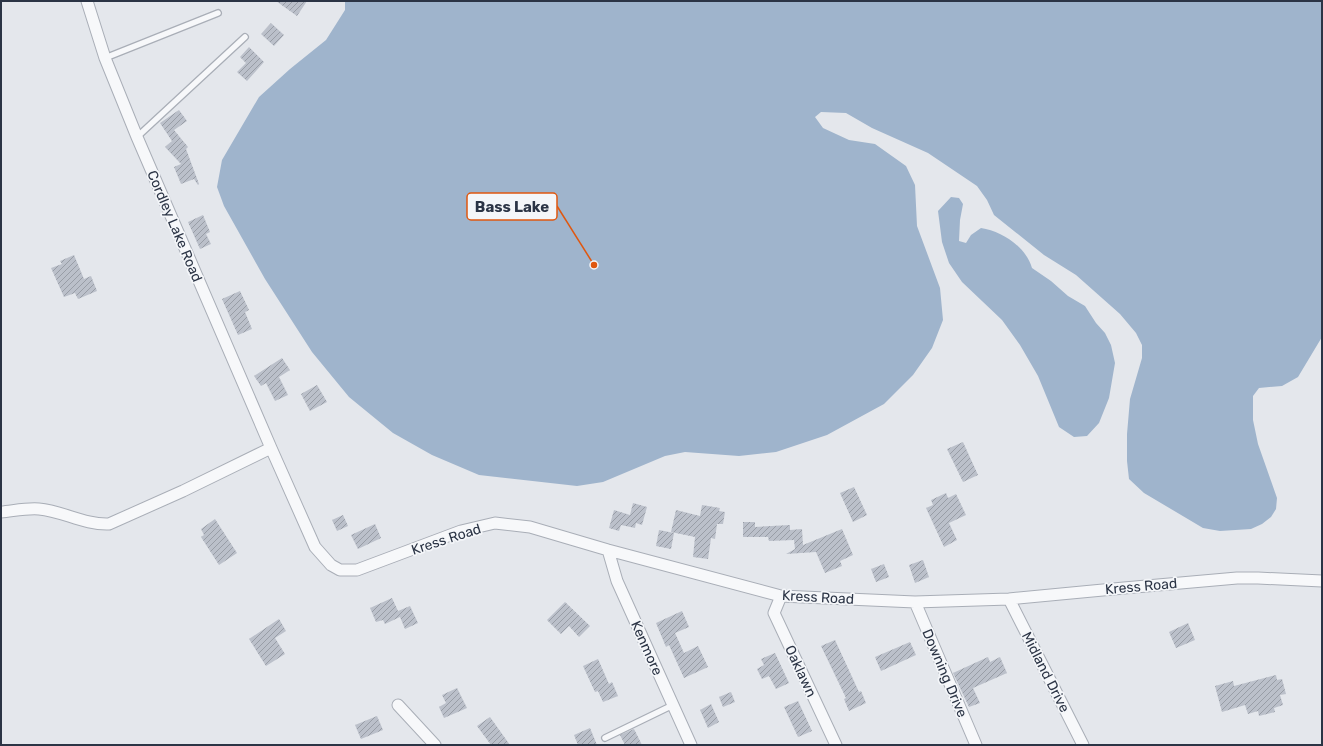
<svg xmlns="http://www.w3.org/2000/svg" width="1323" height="746" viewBox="0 0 1323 746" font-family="Rubik,sans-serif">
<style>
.water{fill:#9fb4cc}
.building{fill:url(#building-hatch)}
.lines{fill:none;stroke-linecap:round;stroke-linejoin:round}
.service-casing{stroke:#a9aeb7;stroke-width:8}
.minor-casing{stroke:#a9aeb7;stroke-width:13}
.service{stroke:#f7f8fa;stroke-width:5.5}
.minor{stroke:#f7f8fa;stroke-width:11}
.labels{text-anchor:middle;stroke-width:3.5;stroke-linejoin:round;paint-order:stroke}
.street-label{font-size:14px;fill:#2b3445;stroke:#f4f6f9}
.leader{fill:none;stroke:#df570f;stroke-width:1.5}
.callout-dot{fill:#df570f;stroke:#f4f6f9;stroke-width:1.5}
.callout{fill:#f4f6f9;stroke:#df570f;stroke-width:1.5}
.callout-label{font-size:15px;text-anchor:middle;font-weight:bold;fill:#2b3445}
</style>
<defs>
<pattern id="building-hatch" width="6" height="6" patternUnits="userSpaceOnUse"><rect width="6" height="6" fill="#bbc0ca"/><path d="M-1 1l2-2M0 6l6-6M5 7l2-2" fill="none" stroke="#989da6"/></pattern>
</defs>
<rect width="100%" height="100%" fill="#e4e7ec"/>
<!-- water -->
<path class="water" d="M345,1H1322V337L1298,377L1282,386L1259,388L1253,396V420L1258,444L1277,498L1276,509L1271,517L1262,524L1251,529L1220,531L1203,528L1144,493L1129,479L1127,461V434L1130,399L1142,358V345L1136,333L1120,314L1076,275L1044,255L994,215L987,200L977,186L928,153L872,128L846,113L821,112L815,117L823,128L849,140L875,144L906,166L915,185L917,226L940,288L943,320L932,348L913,375L884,404L827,435L776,452L739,456L685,452L665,456L603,482L577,486L479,475L432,455L393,433L349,397L312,352L265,279L224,206L217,187L222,160L259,97L290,69L326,40L345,10Z
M951,197L959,198L963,204L960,220L959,241L966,243L971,235L981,228C1002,231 1026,247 1032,268L1051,281L1068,296L1085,306L1096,323L1105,333L1111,345L1115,363L1109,398L1099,423L1087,436L1074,437L1059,427L1038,376L1020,345L1002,320L962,282L949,263L942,242L938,211Z"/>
<!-- building -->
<path class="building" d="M276,1H307L297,16Z
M271,23L284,35L274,46L261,34Z
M249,47L264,62L247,81L237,72L246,63L240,57Z
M179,110L187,121L174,130L188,147L186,149L199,184L198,185L194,179L181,184L174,167L181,164L165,147L172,141L160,123Z
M203,215L210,232L206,234L211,244L200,249L188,222Z
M74,255L84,279L91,276L97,291L78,299L75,293L64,297L51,268L62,264L60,261Z
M240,291L249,310L245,312L252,329L238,335L222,299Z
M282,358L290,370L279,377L288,395L275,401L266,383L261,386L254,376Z
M317,385L327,402L310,411L301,394Z
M963,442L978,475L963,482L947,449Z
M854,487L867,515L853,522L840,493Z
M946,493L948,498L956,494L966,515L949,523L957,540L944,547L926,508L933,505L931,500Z
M633,503L647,507L642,525L636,523L635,528L621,525L619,531L609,528L614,510L630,515Z
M702,505L720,508L719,511L725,512L723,524H717L715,539L711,538L708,559L693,557L695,537L671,532L676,510L700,516Z
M343,515L348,526L337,531L332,520Z
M215,519L237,553L219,565L201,537L204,535L201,529Z
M743,522H755V527L790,525V530L802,529L803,545L842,529L853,555L840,561L842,566L825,573L816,552L786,554L795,549L794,540L769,541L768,537H743Z
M375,524L381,538L358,549L351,535Z
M659,530L674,533L671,549L656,546Z
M923,560L929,577L915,583L909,565Z
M884,564L889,577L876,582L871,569Z
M392,598L398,611L410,606L418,623L405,629L400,617L385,624L383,620L376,622L370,608Z
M565,602L590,626L579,637L569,626L561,634L547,620Z
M682,611L689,627L675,633L684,653L698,646L708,667L684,678L669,645L666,647L656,623Z
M279,619L286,631L275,638L285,654L266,666L249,639Z
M1188,623L1195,640L1176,648L1169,632Z
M835,640L859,692L861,691L866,703L849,711L844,699L846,698L821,646Z
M910,642L916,655L881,671L875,657Z
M775,653L789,683L776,689L769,676L762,679L757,669L764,665L761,659Z
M988,657L990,662L1000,657L1007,673L973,688L980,703L969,707L953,673Z
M598,659L609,684L612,682L618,696L603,702L598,691L595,692L583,666Z
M1276,675L1277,680L1282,679L1286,694L1280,695L1283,705L1274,708L1275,712L1259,716L1258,711L1248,714L1245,705L1222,712L1215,686L1233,681L1234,686Z
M457,688L467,708L444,718L439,707L446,703L442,695Z
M731,692L735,702L723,707L719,697Z
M798,701L812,731L798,737L784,707Z
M711,704L719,722L708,728L700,710Z
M377,716L383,730L361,739L355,725Z
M490,717L510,745H491L477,726Z
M590,728L597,745H578L574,735Z
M634,729L642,745H625L620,735Z"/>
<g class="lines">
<defs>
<path id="service" d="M105,58L218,13
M137,137L245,37
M605,738L673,705"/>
<path id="minor" d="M87,1L105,58L137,137L271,448L315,547L331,565L340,570H357L461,531L495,523L530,527L608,550L781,596L915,602L1009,599L1124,588L1237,578H1258L1322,581
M1,512C13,511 26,508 39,509C63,511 84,525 109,524L183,491L271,448
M608,550L617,581L691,745
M781,596L774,613L836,745
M1009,599L1083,745
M915,602L976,745
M398,705L435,745"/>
</defs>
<!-- service casing -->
<use href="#service" class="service-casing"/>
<!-- minor casing -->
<use href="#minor" class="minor-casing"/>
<!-- service -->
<use href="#service" class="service"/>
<!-- minor -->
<use href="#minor" class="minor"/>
</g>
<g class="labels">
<!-- street labels -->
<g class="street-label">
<text transform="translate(175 226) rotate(67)" y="5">Cordley Lake Road</text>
<text transform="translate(446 539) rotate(-18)" y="5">Kress Road</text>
<text transform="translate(1141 586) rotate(-5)" y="5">Kress Road</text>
<text transform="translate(818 597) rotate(3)" y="5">Kress Road</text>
<text transform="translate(647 648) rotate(66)" y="5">Kenmore</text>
<text transform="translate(801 671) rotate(65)" y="5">Oaklawn</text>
<text transform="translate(1046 672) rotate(63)" y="5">Midland Drive</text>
<text transform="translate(945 673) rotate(67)" y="5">Downing Drive</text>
</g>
</g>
<!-- callouts -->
<path class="leader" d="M594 265L557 206"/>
<circle class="callout-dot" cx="594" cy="265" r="4"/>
<rect class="callout" x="467" y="193" width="90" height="27" rx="4"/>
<g class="callout-label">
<text x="512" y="212">Bass Lake</text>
</g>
<!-- border -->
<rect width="1323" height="746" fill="none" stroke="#2b3445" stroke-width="4"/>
</svg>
